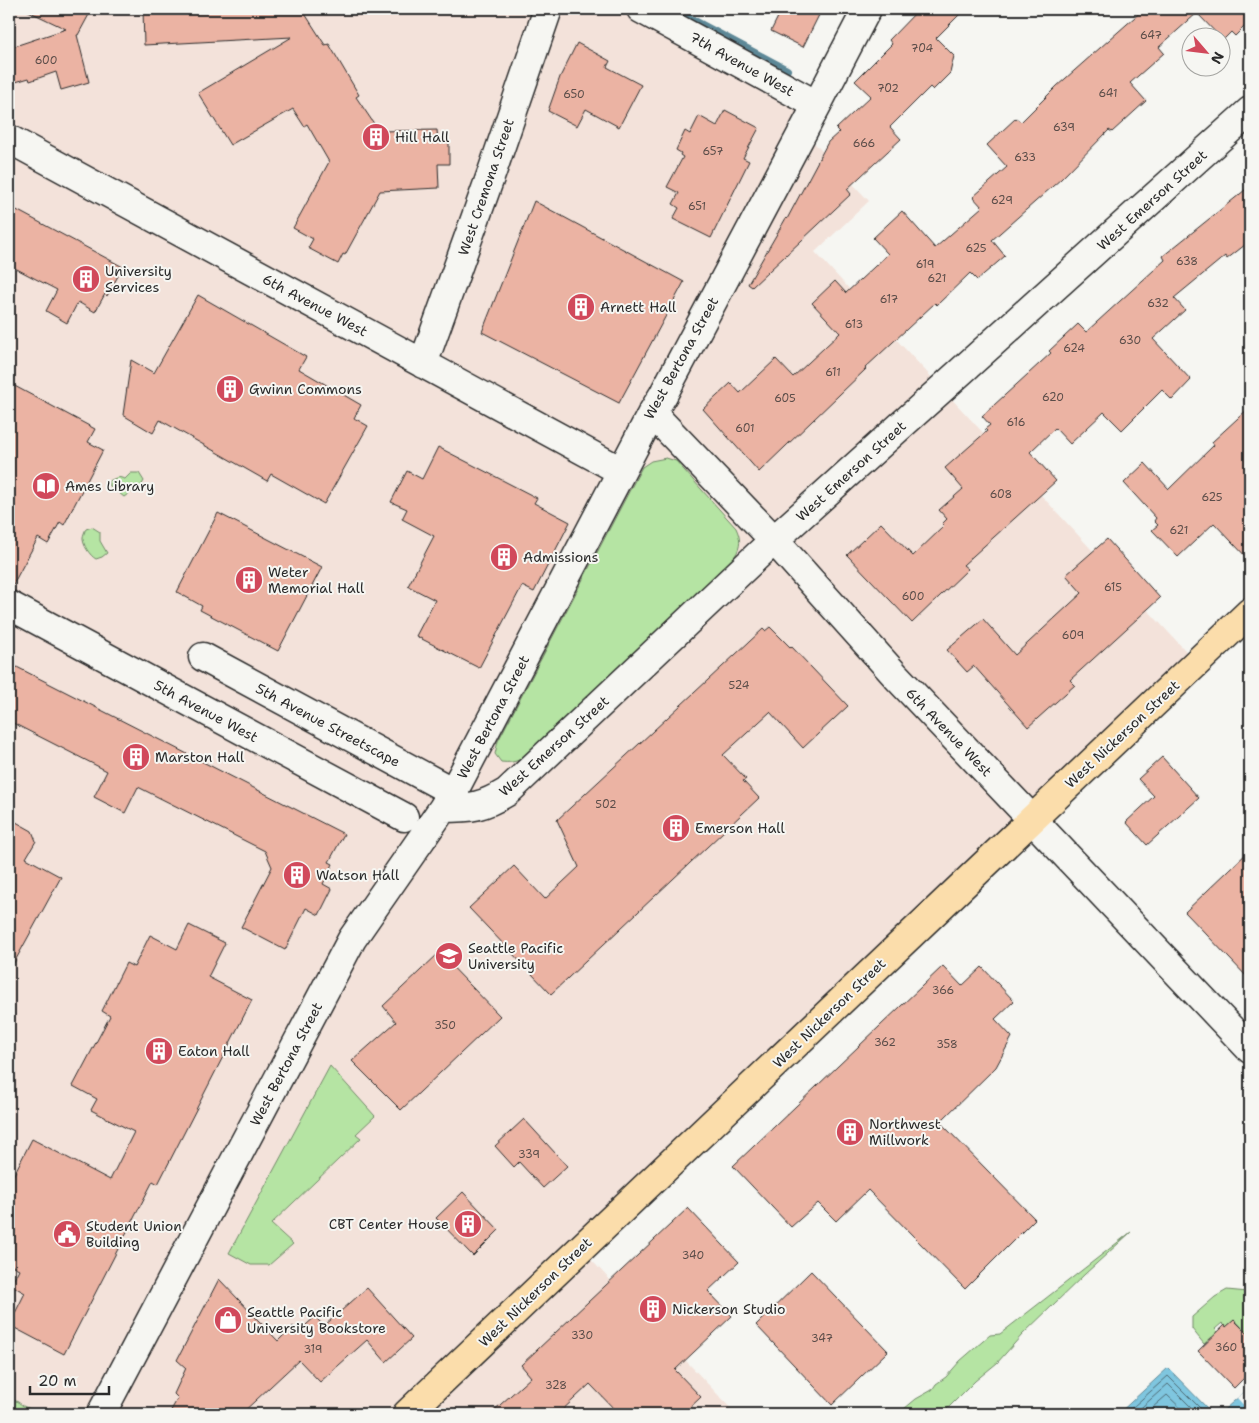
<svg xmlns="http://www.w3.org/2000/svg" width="1259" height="1423" viewBox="0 0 1259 1423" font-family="'Shantell Sans',sans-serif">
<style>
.built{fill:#f3e2da}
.green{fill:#b5e4a3;stroke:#708867}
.water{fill:#7fc6df;stroke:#5d8897}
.pier{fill:#f6f6f2}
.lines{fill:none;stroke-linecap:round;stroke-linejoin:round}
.shore{stroke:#4d6973;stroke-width:1}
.stream{stroke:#5d8897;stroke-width:8}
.building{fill:#ebb3a3;stroke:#2b2b2b}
.minor-casing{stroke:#2b2b2b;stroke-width:31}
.major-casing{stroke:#2b2b2b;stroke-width:31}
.minor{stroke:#f6f6f2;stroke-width:28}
.major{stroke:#fbddab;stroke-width:28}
.labels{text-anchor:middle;stroke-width:4;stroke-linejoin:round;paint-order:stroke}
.number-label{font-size:11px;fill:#5b4d49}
.street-label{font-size:14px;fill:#2b2b2b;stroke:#f6f6f2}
.poi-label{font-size:14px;fill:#2b2b2b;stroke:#f6f6f2;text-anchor:start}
</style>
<rect width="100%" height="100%" fill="#f6f6f2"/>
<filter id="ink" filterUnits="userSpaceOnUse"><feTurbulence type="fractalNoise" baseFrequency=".02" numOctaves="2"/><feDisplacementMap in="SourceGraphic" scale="10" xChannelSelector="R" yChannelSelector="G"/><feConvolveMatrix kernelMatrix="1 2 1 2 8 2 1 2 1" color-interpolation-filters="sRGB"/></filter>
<g filter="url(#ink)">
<!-- built -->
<path class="built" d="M9,9H641L817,105L803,131L869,201L815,252L1197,663L581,1249L736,1414H9Z"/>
<!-- green -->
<path class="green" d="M666,458L676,461L736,528C741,539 741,546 735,556L536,749C524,758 517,764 501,762L495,754L498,741L642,467L651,461Z
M131,473H139L144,481L138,491L131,492L124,497L110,486L109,481L118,477L125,479Z
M92,527L100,532V541L107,553L102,557L96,559C90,556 82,544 83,537C83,536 85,530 86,529Z
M330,1066L375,1116L356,1134L361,1138L271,1224L293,1244L269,1265H251L229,1253Z
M1131,1232L1085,1274L1022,1335L997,1363L975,1381L942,1414H898L916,1399L932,1390L936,1384L946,1377L960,1361L990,1335L1000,1334Z
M1227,1290L1248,1292L1250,1293V1336L1235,1320L1226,1327L1222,1323L1215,1329L1219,1333L1214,1339L1212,1337L1204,1344L1192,1329V1317L1215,1297Z
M9,1399C21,1401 20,1406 28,1408C37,1412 47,1409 57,1414H9Z"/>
<!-- water -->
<path class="water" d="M1168,1368L1213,1414H1118Z
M1247,1390L1250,1394V1414H1219Z"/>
<!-- pier -->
<path class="pier" d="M1247,1390L1250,1394V1412L1237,1398Z"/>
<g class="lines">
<!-- shore -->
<path class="shore" d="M1125,1414L1168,1376L1206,1414
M1134,1414L1168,1384L1198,1414
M1145,1414L1167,1395L1187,1414"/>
<!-- stream -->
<path class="stream" d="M672,9L787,70"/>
</g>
<!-- building -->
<path class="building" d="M24,9H92L78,35H77L89,82L61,90L56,72L30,81L29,78L9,84V48L66,29Z
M143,9H302L325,45L329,44L359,95L356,97L379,131L437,130L438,142H449V164H438L439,188L380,191L345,255L343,254L338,264L308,248L313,239L293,228L329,162L307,124L304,126L293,109L230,145L198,93L292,37L144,45Z
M782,9H822L803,47L771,31Z
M919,9H965L936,38L954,56L950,73L933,90L930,87L890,127L901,139L847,189L851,194L752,287L748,284L786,218L787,219L828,142L839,132L836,129L871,96L855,81L892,44L889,40Z
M1144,9H1250V21L1235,36L1231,32L1223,40L1197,13L1159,47L1164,53L1130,83L1146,101L1112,132L1109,130L1061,179L992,240L1005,256L977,280L970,273L937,305L935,303L865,368L866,369L759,472L703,409L731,383L740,393L776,359L793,377L840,333L812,303L835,281L846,293L888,254L873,238L902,211L935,248L982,207L973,197L1007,167L987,145L1016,118L1021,122L1057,86Z
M577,43L610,61L607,67L641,85L619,127L586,109L577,126L548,111L560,77Z
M725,110L759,128L743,158L749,161L711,238L673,219L679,208L673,204L679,193L667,187L683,157L680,155L681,153L676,150L685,131L690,134L699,116L717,126Z
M1250,186V241L1227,259L1225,256L1174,298L1185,310L1153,339L1191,380L1172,400L1162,390L1122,430L1104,412L1070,444L1055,428L1030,452L1056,481L963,565L968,569L912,623L847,555L881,523L913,556L944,526L942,524L947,519L939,510L963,489L945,468L987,431L985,429L990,425L982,416L1051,353L1049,351L1078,324L1086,332L1165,260L1163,256Z
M534,201L684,282L619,403L482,332Z
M9,206L123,267L107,296L105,294L95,312L78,302L67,323L46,311L57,290L9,265Z
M198,295L306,357L299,369L361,405L354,418L368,426L324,504L271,474L267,481L160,420L153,433L123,415L131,360L154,373Z
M9,383L95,429L88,442L103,450L64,525L60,522L48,544L38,538L10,590L9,589Z
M1250,407V561L1214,523L1178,557L1152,530L1158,525L1154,521L1156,518L1124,483L1145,463L1169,489L1214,445L1212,442Z
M438,447L537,498L534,503L570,522L534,592L522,586L479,668L416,636L435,600L408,586L434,536L402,519L407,509L391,502L407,471L422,479Z
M218,513L322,567L278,651L200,610L202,606L177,592Z
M1107,539L1160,598L1070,680L1075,685L1028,727L974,666L967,672L947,650L983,619L1015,655L1082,593L1066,575Z
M770,627L790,647L791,646L848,706L803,748L770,712L723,755L746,779L743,781L759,798L551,994L469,908L514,866L545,899L579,867L557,820L763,629L765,631Z
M9,663L344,834L329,862L333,864L323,884L332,889L319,915L306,908L285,950L241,927L272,867L265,851L138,787L125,813L94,797L107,771L9,721Z
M1162,757L1199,798L1147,845L1126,822L1154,796L1138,779Z
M9,818L32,831L36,841L26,858L61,877L9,972Z
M1250,850V980L1185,912Z
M189,925L225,943L208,977L252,1000L158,1184L153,1181L64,1354L9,1325L25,1293L11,1285L19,1269L9,1264V1184L32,1139L110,1180L134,1132L91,1110L97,1099L73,1086L110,1016L102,1011L126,963L134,967L150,935L177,949Z
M439,953L500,1016L401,1110L352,1061L396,1022L383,1006Z
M943,966L962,986L982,967L1014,1001L995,1019L1012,1037L996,1067L940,1122L1035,1219L965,1289L868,1190L836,1221L818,1203L791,1227L733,1166Z
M524,1119L567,1166L543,1188L519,1162L514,1167L495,1146Z
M463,1192L499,1230L473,1256L436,1218Z
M688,1208L739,1262L708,1291L732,1316L675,1370L701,1397L683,1414H619L590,1384L558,1414H490L531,1377L521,1365Z
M811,1271L888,1351L832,1405L756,1325Z
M219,1279L278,1341L293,1326L298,1332L315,1317L324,1326L367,1288L412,1338L386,1362L367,1340L320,1382L299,1360L241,1414H169L178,1398L174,1394L186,1368L177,1360Z
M1234,1320L1250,1336V1372L1234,1388L1198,1351L1225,1325L1226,1327Z"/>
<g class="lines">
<defs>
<path id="minor" d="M641,9L817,105
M9,139L621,471
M423,364L492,172L548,9
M652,413L774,540L896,676L1250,1049
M9,605L404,817
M203,657L453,792
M443,808C472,808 482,807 507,792L774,540L1250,111
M101,1414L352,939L443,808L458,783L652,413L663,395L817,105L867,9"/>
<path id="major" d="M407,1414L1250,612"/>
</defs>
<!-- minor casing -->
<use href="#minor" class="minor-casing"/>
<!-- major casing -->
<use href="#major" class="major-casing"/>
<!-- minor -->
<use href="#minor" class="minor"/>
<!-- major -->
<use href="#major" class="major"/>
</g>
</g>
<!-- icons -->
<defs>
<symbol id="building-disc" viewBox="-11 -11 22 22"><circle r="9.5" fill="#d1495b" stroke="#f6f6f2"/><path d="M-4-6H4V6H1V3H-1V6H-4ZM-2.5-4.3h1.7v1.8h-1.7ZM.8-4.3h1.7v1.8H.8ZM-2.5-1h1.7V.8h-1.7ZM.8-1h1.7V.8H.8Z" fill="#fff"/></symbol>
<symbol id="library-disc" viewBox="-11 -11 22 22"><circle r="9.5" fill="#d1495b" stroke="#f6f6f2"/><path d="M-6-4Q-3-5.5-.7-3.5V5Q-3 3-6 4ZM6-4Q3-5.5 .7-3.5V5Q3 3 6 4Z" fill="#fff"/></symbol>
<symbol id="university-disc" viewBox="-11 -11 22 22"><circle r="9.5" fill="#d1495b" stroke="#f6f6f2"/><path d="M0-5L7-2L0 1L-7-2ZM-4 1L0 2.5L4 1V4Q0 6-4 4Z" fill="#fff"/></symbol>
<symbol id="civic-disc" viewBox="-11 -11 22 22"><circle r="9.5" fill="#d1495b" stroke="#f6f6f2"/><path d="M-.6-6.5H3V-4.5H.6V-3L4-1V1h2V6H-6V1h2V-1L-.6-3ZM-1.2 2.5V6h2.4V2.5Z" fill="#fff"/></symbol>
<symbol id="shop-disc" viewBox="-11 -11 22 22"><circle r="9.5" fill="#d1495b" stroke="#f6f6f2"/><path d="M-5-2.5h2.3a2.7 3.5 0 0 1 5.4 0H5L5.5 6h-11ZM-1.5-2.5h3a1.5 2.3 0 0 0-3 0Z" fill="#fff"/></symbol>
</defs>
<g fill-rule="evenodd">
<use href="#building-disc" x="360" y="121" width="32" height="32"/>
<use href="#building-disc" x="70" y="263" width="32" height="32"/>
<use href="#building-disc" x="565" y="291" width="32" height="32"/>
<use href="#building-disc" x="214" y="373" width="32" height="32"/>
<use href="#library-disc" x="30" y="470" width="32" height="32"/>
<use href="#building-disc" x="488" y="541" width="32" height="32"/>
<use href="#building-disc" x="233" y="564" width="32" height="32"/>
<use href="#building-disc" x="120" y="741" width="32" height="32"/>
<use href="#building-disc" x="660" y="812" width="32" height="32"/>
<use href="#building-disc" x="281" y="859" width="32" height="32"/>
<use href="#university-disc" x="433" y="940" width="32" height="32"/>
<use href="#building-disc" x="143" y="1035" width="32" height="32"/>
<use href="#building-disc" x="834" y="1116" width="32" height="32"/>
<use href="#building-disc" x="452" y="1208" width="32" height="32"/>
<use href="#civic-disc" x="51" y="1218" width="32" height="32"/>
<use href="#building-disc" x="637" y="1293" width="32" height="32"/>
<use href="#shop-disc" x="212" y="1304" width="32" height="32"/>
</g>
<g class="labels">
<!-- number labels -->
<g class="number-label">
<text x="1151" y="39">647</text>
<text x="922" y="52">704</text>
<text x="46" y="64">600</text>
<text x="888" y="92">702</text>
<text x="1108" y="97">641</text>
<text x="574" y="98">650</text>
<text x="1064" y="131">639</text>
<text x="864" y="147">666</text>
<text x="713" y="155">657</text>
<text x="1025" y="161">633</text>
<text x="1002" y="204">629</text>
<text x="697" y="210">651</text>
<text x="976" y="252">625</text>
<text x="1187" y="265">638</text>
<text x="925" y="268">619</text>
<text x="937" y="282">621</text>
<text x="889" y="303">617</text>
<text x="1158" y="307">632</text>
<text x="854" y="328">613</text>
<text x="1130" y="344">630</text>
<text x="1074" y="352">624</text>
<text x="833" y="376">611</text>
<text x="1053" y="401">620</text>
<text x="785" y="402">605</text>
<text x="1016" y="426">616</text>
<text x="745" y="432">601</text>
<text x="1001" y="498">608</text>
<text x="1212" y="501">625</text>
<text x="1179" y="534">621</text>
<text x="1113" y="591">615</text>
<text x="913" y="600">600</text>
<text x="1073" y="639">609</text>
<text x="739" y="689">524</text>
<text x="606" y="808">502</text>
<text x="943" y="994">366</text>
<text x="445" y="1029">350</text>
<text x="885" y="1046">362</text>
<text x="947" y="1048">358</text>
<text x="529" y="1158">339</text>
<text x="693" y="1259">340</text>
<text x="582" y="1339">330</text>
<text x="822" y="1342">347</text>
<text x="1226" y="1351">360</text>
<text x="313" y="1353">319</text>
<text x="556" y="1389">328</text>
</g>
<!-- street labels -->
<g class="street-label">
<text transform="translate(742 64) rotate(29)" y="5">7th Avenue West</text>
<text transform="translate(486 187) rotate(-71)" y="5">West Cremona Street</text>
<text transform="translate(1152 200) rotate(-42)" y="5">West Emerson Street</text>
<text transform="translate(315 305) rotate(28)" y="5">6th Avenue West</text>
<text transform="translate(681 358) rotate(-61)" y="5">West Bertona Street</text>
<text transform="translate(851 471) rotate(-42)" y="5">West Emerson Street</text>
<text transform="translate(206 711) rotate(28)" y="5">5th Avenue West</text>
<text transform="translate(493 717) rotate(-62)" y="5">West Bertona Street</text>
<text transform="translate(328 725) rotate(28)" y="5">5th Avenue Streetscape</text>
<text transform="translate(949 732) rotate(46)" y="5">6th Avenue West</text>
<text transform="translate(1122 734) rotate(-43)" y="5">West Nickerson Street</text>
<text transform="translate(554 746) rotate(-42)" y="5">West Emerson Street</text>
<text transform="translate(829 1013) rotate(-44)" y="5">West Nickerson Street</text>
<text transform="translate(286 1064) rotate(-62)" y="5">West Bertona Street</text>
<text transform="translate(535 1292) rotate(-44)" y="5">West Nickerson Street</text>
</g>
<!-- poi labels -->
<g class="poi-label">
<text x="395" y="142">Hill Hall</text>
<text x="105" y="276">University<tspan x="105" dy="16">Services</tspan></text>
<text x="600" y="312">Arnett Hall</text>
<text x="249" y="394">Gwinn Commons</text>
<text x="65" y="491">Ames Library</text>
<text x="523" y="562">Admissions</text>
<text x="268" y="577">Weter<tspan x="268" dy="16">Memorial Hall</tspan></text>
<text x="155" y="762">Marston Hall</text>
<text x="695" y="833">Emerson Hall</text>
<text x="316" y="880">Watson Hall</text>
<text x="468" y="953">Seattle Pacific<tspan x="468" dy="16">University</tspan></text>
<text x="178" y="1056">Eaton Hall</text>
<text x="869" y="1129">Northwest<tspan x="869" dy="16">Millwork</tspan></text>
<text x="449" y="1229" text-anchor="end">CBT Center House</text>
<text x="86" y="1231">Student Union<tspan x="86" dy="16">Building</tspan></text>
<text x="672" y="1314">Nickerson Studio</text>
<text x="247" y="1317">Seattle Pacific<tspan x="247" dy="16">University Bookstore</tspan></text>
</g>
</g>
<!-- margin -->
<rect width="1259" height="1423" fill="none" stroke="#f6f6f2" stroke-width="30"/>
<rect x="15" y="15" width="1229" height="1393" fill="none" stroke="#2b2b2b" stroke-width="2" filter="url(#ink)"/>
<!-- north arrow -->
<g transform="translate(1206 52) rotate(118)"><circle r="24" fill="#f6f6f2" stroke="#a5a5a2"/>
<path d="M0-4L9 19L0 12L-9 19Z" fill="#d1495b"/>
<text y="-8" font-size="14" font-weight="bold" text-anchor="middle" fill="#2b2b2b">N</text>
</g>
<!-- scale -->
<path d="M30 1386v8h79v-8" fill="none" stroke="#2b2b2b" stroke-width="2.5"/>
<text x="38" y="1386" font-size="15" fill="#2b2b2b" stroke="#f6f6f2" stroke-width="4" paint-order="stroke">20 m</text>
</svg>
